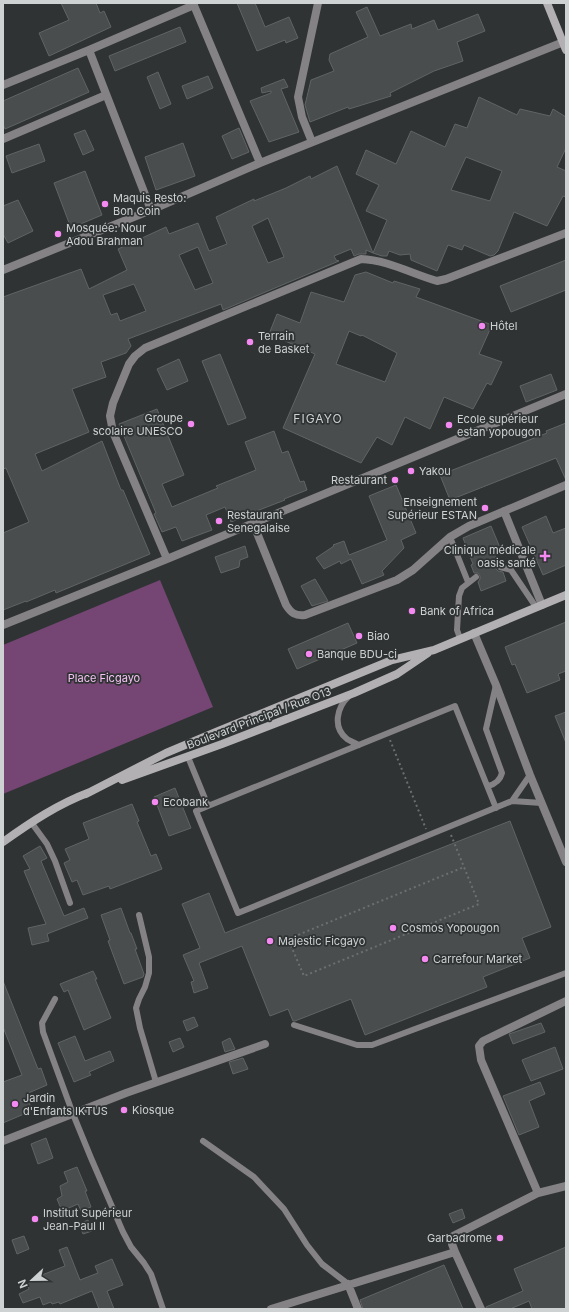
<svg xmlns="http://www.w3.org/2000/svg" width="569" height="1312" viewBox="0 0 569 1312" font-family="Inter,sans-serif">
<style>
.green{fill:#754573}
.building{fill:#494d4d;stroke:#606464;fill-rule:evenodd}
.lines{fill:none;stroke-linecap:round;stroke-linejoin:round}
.path{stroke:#6b6f6f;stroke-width:2;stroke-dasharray:2 3;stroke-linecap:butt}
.lane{stroke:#848284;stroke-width:6}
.street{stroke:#848284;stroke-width:8}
.secondary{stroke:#b2b0b2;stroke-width:8}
.poi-dot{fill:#f489f1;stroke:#2f3333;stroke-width:1.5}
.labels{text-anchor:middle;stroke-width:3.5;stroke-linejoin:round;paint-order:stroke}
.poi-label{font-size:11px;fill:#cfd2d2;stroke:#2f3333;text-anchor:start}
.park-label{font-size:11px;fill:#f6c2f3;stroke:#2f3333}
.street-label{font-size:11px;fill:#cfd2d2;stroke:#2f3333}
.neighbourhood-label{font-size:12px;letter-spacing:1px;fill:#cfd2d2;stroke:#2f3333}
</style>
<rect width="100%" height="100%" fill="#2f3333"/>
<!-- green -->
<path class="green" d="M160,580L213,707L3,794V645Z"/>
<!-- building -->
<path class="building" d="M61,3H96L100,13L104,11L111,27L49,56L39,33L69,20Z
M237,3H255L265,27L289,17L298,38L286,43L285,40L257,51Z
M367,7L380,36L411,24L412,29L434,20L438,30L478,14L485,31L457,42L463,61L434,71L390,93L391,96L349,109L348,107L310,122L305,105L311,80L334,71L329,60L330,54L368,37L356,12Z
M180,27L186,42L115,71L109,56Z
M78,68L89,92L5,129L3,124V101Z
M158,72L171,104L160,109L147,77Z
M208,76L213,88L187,99L182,86Z
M284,79L288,87L281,89L299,132L269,142L250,101L271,93V91L262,93L261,88Z
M479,97L517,115L520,109L550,116L553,109L566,117V148L557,167L566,171V197L563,196L547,226L514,212L498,251L494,255L490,256L464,245L462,250L448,245L437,271L411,260L410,254L400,255L389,251L387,256H382L373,253L387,220L366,211L379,185L356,174L366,150L396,164L411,131L445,147L455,124L467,128ZM466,157L502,171L490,201L451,190Z
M239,128L249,152L232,159L222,136Z
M85,130L94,150L83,155L74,134Z
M183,143L195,176L156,190L145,157Z
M39,144L45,161L12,173L6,156Z
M337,166L373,253L366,250V254H359L354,256L351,249L334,256L336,260L339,261L223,310L221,304L128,339L131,346L126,353L101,362L106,377L72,389L89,432L35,454L42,471L102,441L121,490H123L150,554L56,593L55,590L26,602V601L3,610V533L29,522L6,468L3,469V297L81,269L89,289L127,270L118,249L166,227L169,234L198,223L209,251L227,244L216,217L254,199V201L286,188L310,176L311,179ZM268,218L284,257L268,263L252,226ZM198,247L213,283L195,290L179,255ZM134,284L146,311L120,321L117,313L111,315L103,295Z
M85,171L102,215L71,228L54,183Z
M18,200L33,231L8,243L3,234V206Z
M566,260V290L511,312L500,286Z
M366,272L393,283L394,281L420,289L416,297L492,325L479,354L502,362L491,385L487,383L473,409L444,397L430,429L405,417L392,445L377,437L361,463L283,428L315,354L269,334L277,314L300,323L311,292L344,302L355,275ZM349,331L361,336L362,335L397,353L385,382L336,364Z
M220,354L246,418L228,425L202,361Z
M179,359L188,381L167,390L157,369Z
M551,374L557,390L526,402L520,386Z
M157,409L184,475L162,484L172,507L218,488L216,486L256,470L245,442L274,431L282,453L288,451L300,482L304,481L307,490L284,499L285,500L246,515V516L231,522L225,507L206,515L212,530L182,541L176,527L162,532L154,514L156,513L119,424Z
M566,423V480L556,458L450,500L440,475L547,433L546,431Z
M396,485L416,533L401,540L404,548L382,571L384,575L362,584L351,559L341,564L340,561L324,569L316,558L334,546L333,545L344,541L349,555L387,540L369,496Z
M546,516L553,533L566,528V565L543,575L522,527Z
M491,526L501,550L494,553L499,563L496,565V569L498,571L503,572L506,581L481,591L478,582L480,579V576L478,573H474L471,565L473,564L463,538Z
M245,546L248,557L240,560L239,567L221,573L215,557Z
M315,579L328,601L312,606L301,586Z
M566,622V671L558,674L560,680L527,693L515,664L512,665L505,647Z
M348,623L357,643L297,669L288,649Z
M566,712V743L555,716Z
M175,788L191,828L169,836L154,797Z
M132,804L139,821L137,822L151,856L156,854L162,869L110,889L109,886L83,895L77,880L72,882L64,863L70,860L65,849L89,839L83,823Z
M510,821L551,927L522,938L530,958L483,977L487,987L365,1035L351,999L295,1021H293L288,1009L270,1016L242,946L199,963L208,988L194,993L191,982L194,981L183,955L200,948L182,904L209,893L225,933Z
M40,846L47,858L41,861L64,916L84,908L88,918L47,934L49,941L32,945L28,928L46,924L24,871L30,869L23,856Z
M121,908L130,933H131L137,949H135L144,974L143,977L124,984L108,941L110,940L101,915Z
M93,971L97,979H95L111,1018L84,1030L68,990L64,992L60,984Z
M3,981L38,1069L41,1068L47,1085L26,1094L31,1108V1111L3,1123V1082L22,1075L3,1027Z
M194,1017L198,1026L187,1031L183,1021Z
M541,1023L545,1032L513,1044L509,1034Z
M75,1036L85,1061L110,1051L114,1061L89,1072L91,1075L74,1082L58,1043Z
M180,1038L184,1047L173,1052L169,1042Z
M230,1038L235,1049L225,1052L222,1042Z
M555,1047L563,1069L531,1081L522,1060Z
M243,1058L248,1069L233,1074L229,1062Z
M540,1082L545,1094L529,1101L539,1127L519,1135L503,1096Z
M46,1138L53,1158L38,1164L31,1144Z
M77,1167L87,1191H85L91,1207L81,1211L78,1204L62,1211L57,1199L62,1196L60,1186L68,1182L64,1172Z
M462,1209L465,1218L453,1223L449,1214Z
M88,1220L92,1231L83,1234L79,1224Z
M24,1236L29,1249L17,1254L12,1240Z
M67,1247L80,1280L98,1273L95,1266L112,1259L123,1285L107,1291L114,1309H99L92,1291L60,1304L59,1302L52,1304L51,1302L43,1305L40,1297L23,1303L19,1294L29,1289L27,1284L35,1280L34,1278L65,1266L59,1250Z
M566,1247V1309H532L529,1301L510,1309H486V1307L523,1291L514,1269Z
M444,1265L463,1309H363L360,1300Z"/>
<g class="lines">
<!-- path -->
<path class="path" d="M390,740L426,829
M451,835L479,904L304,976L288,939L464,867"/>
<!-- lane -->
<path class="lane" d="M450,537L468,582
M500,567L511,570L536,607
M460,638L457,630L459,596L462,588L476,577
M349,696C337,707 332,727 347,739C350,741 355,743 359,745
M188,757L208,806L196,811L238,913L512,801L542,803
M488,786C495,784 500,781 502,773L486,729L496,685
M512,801L530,775
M208,806L455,706L496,808
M31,822L47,844L55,861L70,903
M139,915L149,957V973L145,987L139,999L136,1008L140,1028L156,1082
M55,999L42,1023L43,1032L73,1114L91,1158L123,1232L131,1247L144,1263L151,1274L163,1309
M294,1025L357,1045H372L566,973
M203,1141L254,1177L284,1209L307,1245L322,1264L348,1284"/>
<!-- street -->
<path class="street" d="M193,3L260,163
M89,50L151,210
M3,85L89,50L194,5
M3,139L106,95
M312,142L302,117L298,97L318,3
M3,270L151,210L260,163L566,41
M504,511L542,605
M253,523L286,605C291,613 295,616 305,615L397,580L413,570L450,537L469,526L566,485
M167,559L113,432L110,416L113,403L129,364L135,356L145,348L361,259C388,260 412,274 437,281L446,279L566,233
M3,625L167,559L566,394
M474,633L496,685L530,775L566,862
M3,1141L126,1093L265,1044
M538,1193L481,1060L479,1046L483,1041L566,1001
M348,1284L358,1309
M271,1309L455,1252
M481,1309L455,1252L452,1244L453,1236L538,1193L566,1186"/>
<!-- secondary -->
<path class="secondary" d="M547,3L566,50
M122,780L222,744L354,693L397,674L428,653
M86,794L166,753L216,732L392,660L434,650L566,595
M3,842C31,822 58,804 90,792"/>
</g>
<!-- markers -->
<g class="poi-dot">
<circle cx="105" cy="204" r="4"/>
<circle cx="58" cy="234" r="4"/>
<circle cx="482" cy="326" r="4"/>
<circle cx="250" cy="342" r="4"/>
<circle cx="191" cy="424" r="4"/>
<circle cx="449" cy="425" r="4"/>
<circle cx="411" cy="471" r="4"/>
<circle cx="395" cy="480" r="4"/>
<circle cx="485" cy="508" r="4"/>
<circle cx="219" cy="521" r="4"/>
<path d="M543 550h4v4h4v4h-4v4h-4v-4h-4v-4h4z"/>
<circle cx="412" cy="611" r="4"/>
<circle cx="359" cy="636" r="4"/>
<circle cx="309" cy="654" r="4"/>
<circle cx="155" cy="802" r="4"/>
<circle cx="393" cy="928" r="4"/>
<circle cx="270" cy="941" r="4"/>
<circle cx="425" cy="959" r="4"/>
<circle cx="15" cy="1104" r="4"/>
<circle cx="124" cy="1110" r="4"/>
<circle cx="35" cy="1219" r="4"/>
<circle cx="500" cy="1238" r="4"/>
</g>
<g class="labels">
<!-- poi labels -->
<g class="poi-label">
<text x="113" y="202">Maquis Resto:<tspan x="113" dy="13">Bon Coin</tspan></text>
<text x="66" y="232">Mosquée: Nour<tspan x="66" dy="13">Adou Brahman</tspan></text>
<text x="490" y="330">Hôtel</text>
<text x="258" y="340">Terrain<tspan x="258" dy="13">de Basket</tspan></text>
<text x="183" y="422" text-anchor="end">Groupe<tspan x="183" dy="13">scolaire UNESCO</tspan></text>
<text x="457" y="423">Ecole supérieur<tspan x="457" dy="13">estan yopougon</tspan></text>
<text x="419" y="475">Yakou</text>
<text x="387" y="484" text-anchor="end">Restaurant</text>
<text x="477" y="506" text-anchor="end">Enseignement<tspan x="477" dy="13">Supérieur ESTAN</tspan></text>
<text x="227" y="519">Restaurant<tspan x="227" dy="13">Senegalaise</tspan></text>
<text x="536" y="554" text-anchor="end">Clinique médicale<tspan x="536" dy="13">oasis santé</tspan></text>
<text x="420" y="615">Bank of Africa</text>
<text x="367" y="640">Biao</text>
<text x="317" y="658">Banque BDU-ci</text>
<text x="163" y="806">Ecobank</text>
<text x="401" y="932">Cosmos Yopougon</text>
<text x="278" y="945">Majestic Ficgayo</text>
<text x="433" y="963">Carrefour Market</text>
<text x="23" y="1102">Jardin<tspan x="23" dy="13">d'Enfants IKTUS</tspan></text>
<text x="132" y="1114">Kiosque</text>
<text x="43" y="1217">Institut Supérieur<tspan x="43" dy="13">Jean-Paul II</tspan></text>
<text x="492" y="1242" text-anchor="end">Garbadrome</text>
</g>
<!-- park labels -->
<g class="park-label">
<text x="104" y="682">Place Ficgayo</text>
</g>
<!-- street labels -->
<g class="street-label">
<text transform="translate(259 718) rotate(-21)" y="4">Boulevard Principal / Rue O13</text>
</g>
<!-- neighbourhood labels -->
<g class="neighbourhood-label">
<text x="318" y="423">FIGAYO</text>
</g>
</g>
<!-- border -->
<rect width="569" height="1312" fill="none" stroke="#cfd2d2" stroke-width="8"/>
<!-- north arrow -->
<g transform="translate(32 1280) rotate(248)" stroke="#2f3333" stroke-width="3" paint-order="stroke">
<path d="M0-3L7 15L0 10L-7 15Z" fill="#cfd2d2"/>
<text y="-6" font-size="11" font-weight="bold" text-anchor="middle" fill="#cfd2d2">N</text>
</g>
</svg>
